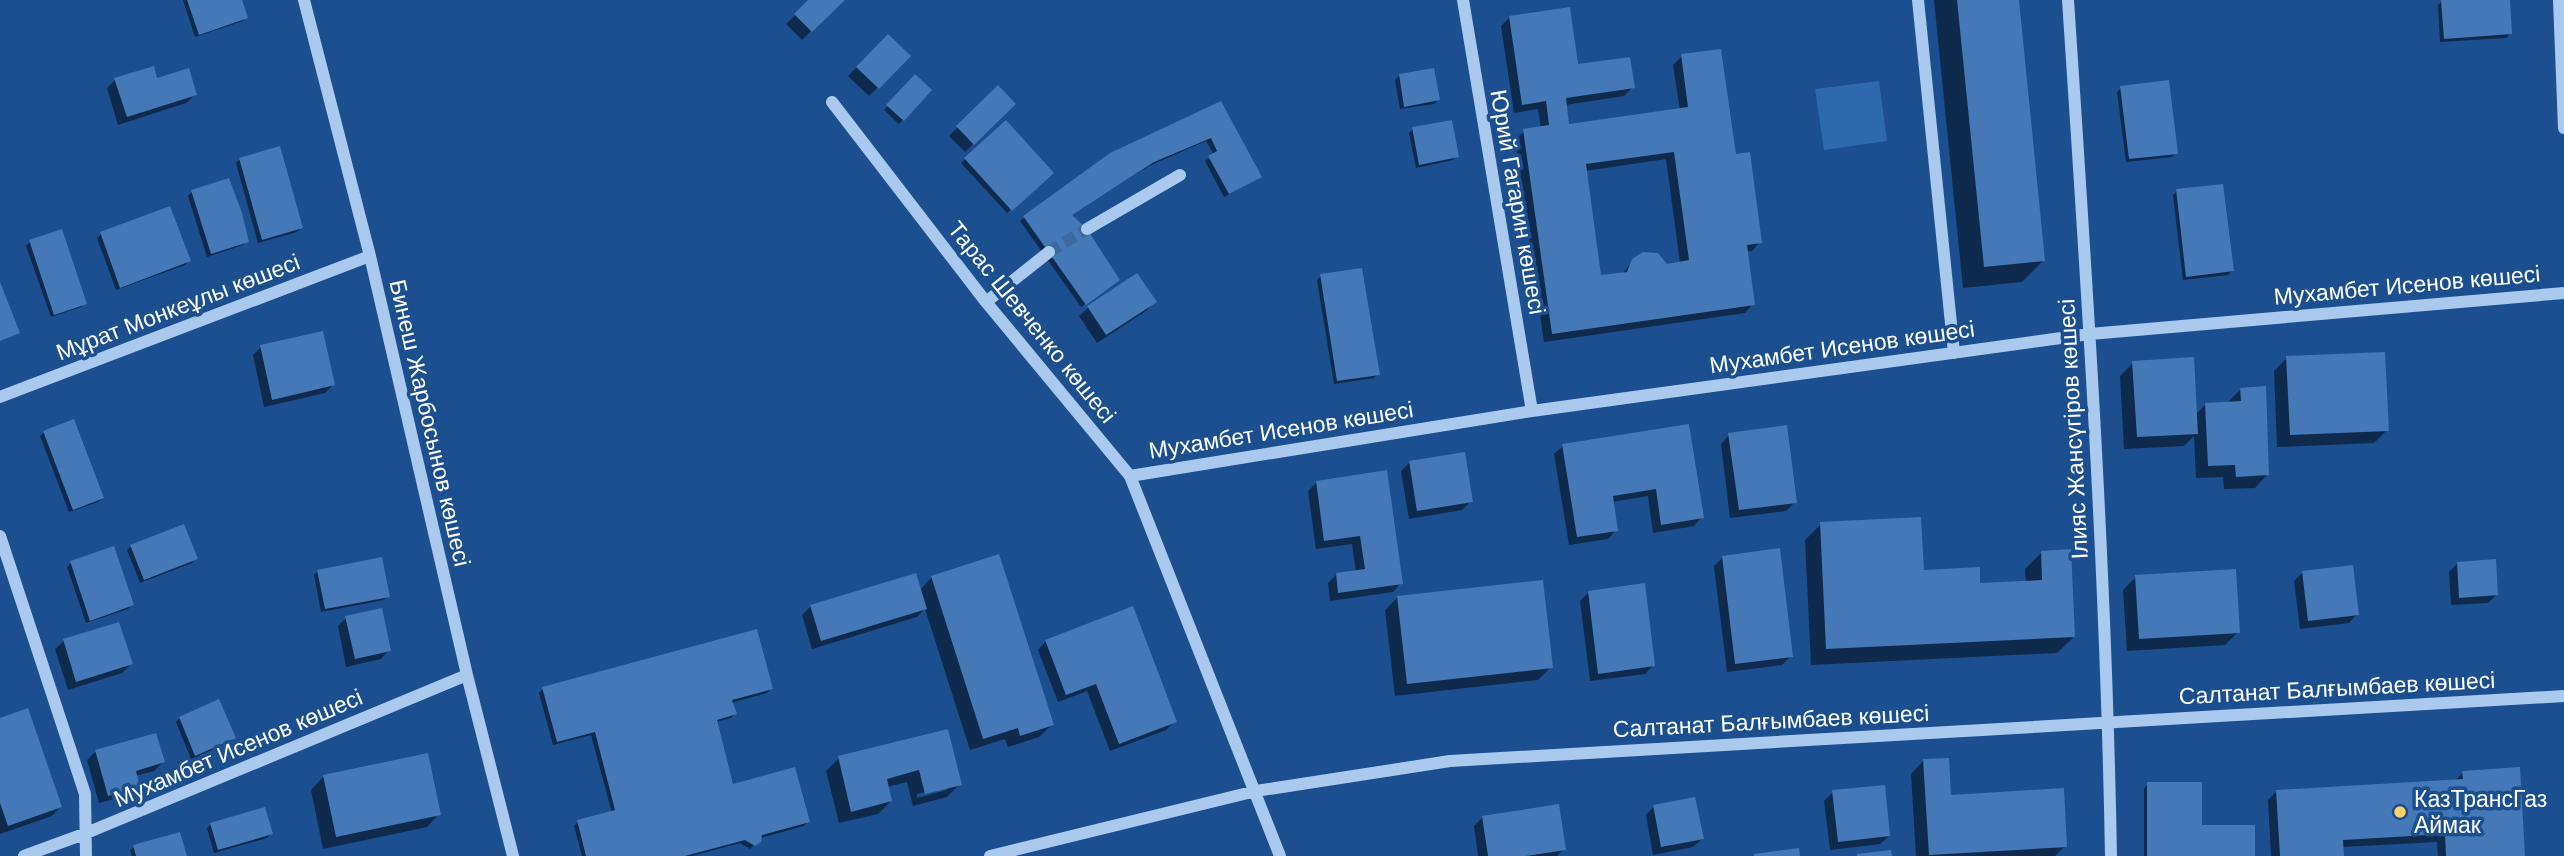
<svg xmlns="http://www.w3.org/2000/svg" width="2564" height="856" viewBox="0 0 2564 856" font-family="'DM Sans',sans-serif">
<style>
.green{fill:#2e69ad}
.shadow{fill:#0007;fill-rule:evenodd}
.building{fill:#4478b7;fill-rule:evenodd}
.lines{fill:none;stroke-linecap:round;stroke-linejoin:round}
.minor-tunnel{stroke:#3d69a0;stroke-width:12;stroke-dasharray:12 6;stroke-linecap:butt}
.minor{stroke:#a9c9ee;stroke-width:12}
.poi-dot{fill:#ffd166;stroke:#1b4f8f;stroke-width:2.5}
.labels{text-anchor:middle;stroke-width:7;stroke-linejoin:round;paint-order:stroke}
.street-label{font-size:23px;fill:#fff;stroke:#1b4f8f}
.poi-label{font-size:23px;fill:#fff;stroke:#1b4f8f;text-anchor:start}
</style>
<rect width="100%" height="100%" fill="#1b4f8f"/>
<!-- green -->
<path class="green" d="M1879,81L1887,141L1824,150L1815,89Z"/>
<!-- shadow -->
<path class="shadow" d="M183,0H241L246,17L243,21L195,37Z
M811,0H842L802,40L786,24Z
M1934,0H2017L2044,260L2022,282L1963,288Z
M2450,0H2508L2510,34L2506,38L2440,42L2438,5L2442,1Z
M1510,17L1577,66L1633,87L1624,96L1565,105L1568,126L1680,110L1673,65L1682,56L1735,156L1760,242L1752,251H1746L1753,304L1745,313L1544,342L1515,140L1524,131L1541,128L1538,109L1514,113L1501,26ZM1666,159L1680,263L1666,265L1633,260L1622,275L1599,277L1585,171Z
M888,36L909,56L869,96L848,76Z
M915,76L930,90L899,124L884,110Z
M1399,76L1438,100L1434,104L1400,109L1395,80Z
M115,80L195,95L186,103L118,125L107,88Z
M998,88L1014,104L965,152L949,136Z
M2121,88L2176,153L2172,157L2126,162L2117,92Z
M1221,104L1260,177L1224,197L1205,161L1214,155L1206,141L1149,166L1070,215L1114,284L1081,307L1020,221L1111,154Z
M1006,122L1051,173L1007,213L961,163Z
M1413,129L1457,156L1453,160L1416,168L1409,133Z
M240,159L301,228L297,232L258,243L236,163Z
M2177,191L2232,271L2228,275L2183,280L2173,195Z
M192,192L247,241L243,245L207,257L188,196Z
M101,234L189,261L185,265L116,290L97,238Z
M30,242L85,303L81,307L51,317L26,246Z
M1136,275L1154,302L1146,311L1097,343L1079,316L1088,308Z
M1321,276L1378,374L1374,378L1334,384L1317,280Z
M261,347L333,385L325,393L264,407L253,355Z
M2287,358L2387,430L2374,443L2277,447L2274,371Z
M2133,363L2195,415L2206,404L2228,402L2241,389L2267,475L2255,488L2224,489L2223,477L2196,478L2194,436L2184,446L2124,449L2120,376Z
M1688,426L1702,517L1694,526L1653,533L1648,496L1612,502L1616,530L1608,539L1569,545L1554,454L1563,446Z
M44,432L102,498L98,502L69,512L40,436Z
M1729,435L1795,502L1786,511L1730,518L1721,444Z
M1410,462L1471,501L1462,510L1409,519L1401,471Z
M1317,482L1401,583L1393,592L1330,601L1328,583L1336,575L1356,572L1352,544L1316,549L1308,491Z
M1821,524L1922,572L1979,585L2026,583L2025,569L2042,552L2074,637L2057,653L1811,665L1805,540Z
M131,546L196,559L192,563L140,583L127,550Z
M1723,557L1791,656L1782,665L1727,672L1714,566Z
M71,563L132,605L128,609L86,623L67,567Z
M2458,563L2497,594L2488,603L2451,605L2449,572Z
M318,571L388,596L384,600L321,612L314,575Z
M2303,572L2357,614L2349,623L2300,629L2294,581Z
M932,577L1052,725L1039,737L1008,747L1005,739L970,750L925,609L917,617L812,649L802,615L811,606L920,590Z
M2136,577L2238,632L2225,645L2127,651L2123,590Z
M1589,592L1653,666L1645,674L1590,681L1580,601Z
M1398,597L1551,667L1538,680L1395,696L1385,610Z
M346,618L389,650L381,659L346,667L338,626Z
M64,641L131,664L122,673L68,690L55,649Z
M1046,641L1175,721L1166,730L1110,751L1087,691L1058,702L1038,650Z
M543,689H771L767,693L731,703L735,714L731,718L715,722L732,786L808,822L804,826L760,838L750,849L740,843L692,856H582L574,826L578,822L612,813L591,735L553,745L539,693Z
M218,701L234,738L230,742L191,759L176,722L180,718Z
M0,720L60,807L52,816L0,834Z
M946,731L960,784L947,797L913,806L907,782L887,787L891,801L878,814L839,823L826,771L839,758ZM947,787V790L917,798V794Z
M96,751L163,762L154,771L135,776L138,786L129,795L99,803L87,760Z
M427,755L439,814L427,827L323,849L311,790L323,777Z
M1923,761L1949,797L2065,846L2055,856H1916L1911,774Z
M2463,773L2524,856H2438L2437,842L2342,847V856H2271L2268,800L2277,791L2454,781Z
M2148,784L2201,827L2253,856H2144V788Z
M1833,792L1889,836L1880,844L1830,850L1824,801Z
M1654,806L1702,839L1693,847L1653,855L1646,815Z
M1483,817L1564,849L1557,856H1478L1474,826Z
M211,824L271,834L267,838L214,853L207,828Z
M134,847L185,856H132L130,850Z"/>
<!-- building -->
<path class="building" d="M187,0H242L248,18L199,35Z
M808,0H845L812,32L794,14Z
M1957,0H2019L2045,261L1984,267Z
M2441,0H2510L2512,34L2444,39Z
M1570,7L1578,64L1630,57L1635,88L1566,98L1569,124L1688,107L1681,54L1721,49L1736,154L1750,152L1762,243L1747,245L1755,305L1552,334L1523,129L1549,125L1546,101L1522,105L1509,16ZM1674,152L1689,260L1667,264L1658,253L1643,252L1632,259L1627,272L1601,275L1586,164Z
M888,34L911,56L879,89L856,67Z
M154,66L157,78L189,68L197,95L127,117L114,78Z
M1434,68L1440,100L1404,107L1399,74Z
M915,74L932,90L904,121L886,105Z
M2169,80L2178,154L2129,159L2120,86Z
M998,85L1016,104L974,145L956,126Z
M1221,101L1262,177L1229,194L1208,156L1217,151L1211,138L1154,162L1072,215L1087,229L1120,280L1086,305L1023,216L1110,153Z
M1006,120L1054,173L1012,211L964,158Z
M1452,120L1459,157L1419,165L1412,127Z
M280,146L303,228L262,240L239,158Z
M229,178L242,213L249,242L211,254L191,190Z
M2223,184L2234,271L2186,277L2176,189Z
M170,206L191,261L120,288L100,232Z
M62,229L87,304L54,315L29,240Z
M1362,268L1380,375L1337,381L1320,274Z
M1137,273L1157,302L1106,335L1087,306Z
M0,282L20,333L0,341Z
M323,331L335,385L272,400L260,345Z
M2385,352L2389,431L2290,435L2286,356Z
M2194,357L2198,434L2137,437L2132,361Z
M2266,386L2269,475L2236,477L2235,465L2208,466L2205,403L2241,401L2240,388Z
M74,419L104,498L73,510L43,431Z
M1689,424L1704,518L1661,525L1656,489L1613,496L1618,531L1577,537L1562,444Z
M1787,425L1797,503L1739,510L1728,433Z
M1465,452L1473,502L1417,511L1409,461Z
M1387,470L1403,584L1338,593L1336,573L1365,569L1360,536L1324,541L1316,481Z
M1921,517L1924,570L1980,567V583L2042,580L2041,551L2071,549L2075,637L1826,649L1820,522Z
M184,524L198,559L144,580L130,545Z
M114,546L134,605L90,621L70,561Z
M1780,548L1793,657L1735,664L1722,556Z
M999,554L1054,725L1020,736L1018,728L983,739L931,576Z
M382,557L390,597L325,609L317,570Z
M2496,559L2498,595L2459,598L2457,562Z
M2353,565L2359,615L2308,621L2302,571Z
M2236,569L2240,633L2139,639L2135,575Z
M916,573L927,609L821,641L810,605Z
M1543,580L1553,668L1407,684L1397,596Z
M1645,583L1655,666L1598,674L1588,591Z
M1133,606L1177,722L1119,744L1096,684L1066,695L1045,640Z
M382,608L391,651L355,659L345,616Z
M119,622L133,664L76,682L63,639Z
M757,629L773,689L732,700L737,714L717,720L733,784L795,767L810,822L762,835L761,842L755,846L745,840L685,856H586L577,820L615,810L595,732L557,742L542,687Z
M219,699L236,738L195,756L179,717Z
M28,708L62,807L8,826L0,803V718Z
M948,729L962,785L925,794L919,770L887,779L892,801L851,812L838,756Z
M156,733L165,762L136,771L140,787L108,796L95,750Z
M428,753L441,815L336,837L323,775Z
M1949,758L1951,795L2064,788L2067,847L1929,855L1923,759Z
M2520,767L2525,856H2446L2445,834L2343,840L2344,856H2280L2276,790L2463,779L2462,771Z
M2147,782H2202V825H2255V856H2147Z
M1885,785L1890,836L1838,842L1832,790Z
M1695,797L1704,839L1661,847L1653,805Z
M1559,804L1566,850L1526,856H1488L1482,816Z
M265,807L273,834L218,850L210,823Z
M180,832L187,856H136L133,845Z
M1799,848L1800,856H1754V854Z
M1891,850L1892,856H1857V854Z"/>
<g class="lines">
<!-- minor-tunnel -->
<path class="minor-tunnel" d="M1049,252L1087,229"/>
<!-- minor -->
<path class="minor" d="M304,0L370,256L467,675L513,856
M1463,0L1532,411
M1918,0L1954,353
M2068,0C2087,285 2106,570 2111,856
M2559,0L2564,128
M832,102L986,302L1130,476L1280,856
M1087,229L1180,175
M986,302L1049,252
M0,397L370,256
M1130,476L1532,411L2090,334L2564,293
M0,536L85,794L86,856
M24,856L84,834L467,675
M990,856L1256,791L1450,761L2564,696"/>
</g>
<!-- markers -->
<circle class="poi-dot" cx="2400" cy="812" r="7"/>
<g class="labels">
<!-- street labels -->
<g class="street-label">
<text transform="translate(1518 202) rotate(80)" y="8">Юрий Гагарин көшесі</text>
<text transform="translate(2407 285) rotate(-5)" y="8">Мухамбет Исенов көшесі</text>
<text transform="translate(178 307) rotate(-21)" y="8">Мұрат Монкеұлы көшесі</text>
<text transform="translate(1032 322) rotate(51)" y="8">Тарас Шевченко көшесі</text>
<text transform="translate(1842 347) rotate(-8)" y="8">Мухамбет Исенов көшесі</text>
<text transform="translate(430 423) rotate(77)" y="8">Бинеш Жарбосынов көшесі</text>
<text transform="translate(2073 429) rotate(-93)" y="8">Ілияс Жансүгіров көшесі</text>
<text transform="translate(1281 430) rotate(-9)" y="8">Мухамбет Исенов көшесі</text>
<text transform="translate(2337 688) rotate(-3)" y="8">Салтанат Балғымбаев көшесі</text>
<text transform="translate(1771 721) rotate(-3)" y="8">Салтанат Балғымбаев көшесі</text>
<text transform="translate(238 748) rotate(-23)" y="8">Мухамбет Исенов көшесі</text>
</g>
<!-- poi labels -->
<g class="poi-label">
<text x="2414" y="807">КазТрансГаз<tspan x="2414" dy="26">Аймак</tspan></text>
</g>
</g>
</svg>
